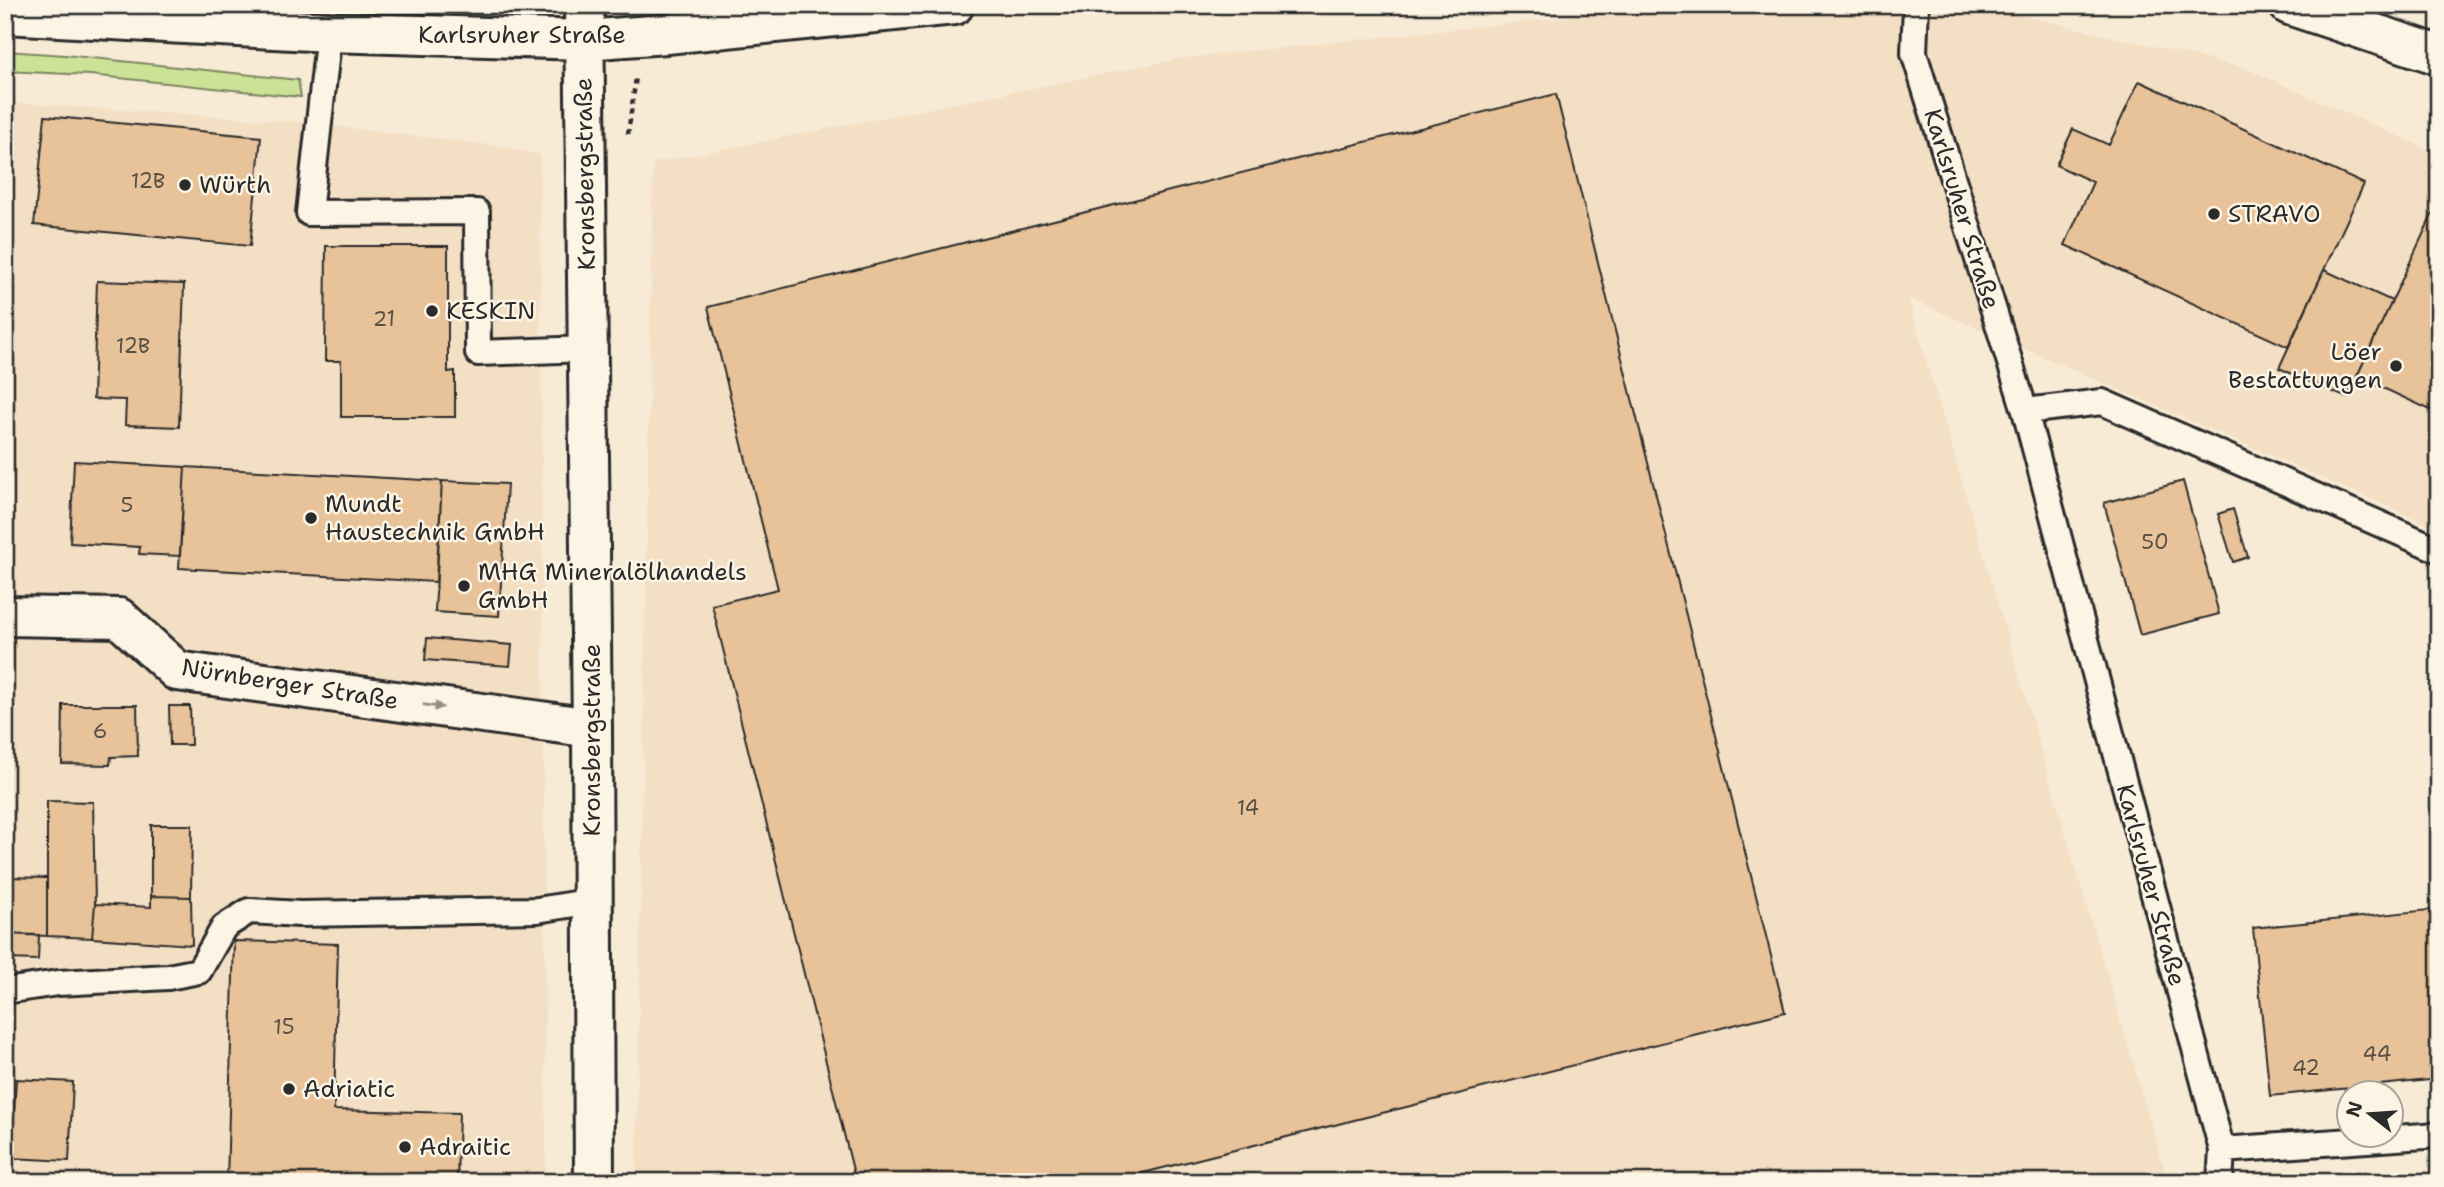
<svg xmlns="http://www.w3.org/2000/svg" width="2444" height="1187" viewBox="0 0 2444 1187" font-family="'Shantell Sans',sans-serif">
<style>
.built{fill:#f3dfc4}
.green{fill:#cce297;stroke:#7c8661;stroke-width:2}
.building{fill:#e8c399;stroke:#2b2b2b;stroke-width:2}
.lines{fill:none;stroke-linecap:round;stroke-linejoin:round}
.service-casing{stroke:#2b2b2b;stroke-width:30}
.minor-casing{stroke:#2b2b2b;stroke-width:44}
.secondary-casing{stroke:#2b2b2b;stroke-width:44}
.path{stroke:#2b2b2b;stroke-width:4.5;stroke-dasharray:5 5;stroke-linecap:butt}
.service{stroke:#fcf5e5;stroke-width:24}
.minor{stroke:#fcf5e5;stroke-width:38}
.secondary{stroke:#fcf5e5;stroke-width:38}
.oneway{fill:#949088}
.poi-dot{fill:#2b2b2b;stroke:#fcf5e5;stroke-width:2.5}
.labels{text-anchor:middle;stroke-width:5;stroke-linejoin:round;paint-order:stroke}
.number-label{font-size:21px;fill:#5a5146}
.street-label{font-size:24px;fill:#2b2b2b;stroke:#fcf5e5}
.poi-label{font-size:24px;fill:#2b2b2b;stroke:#fcf5e5;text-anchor:start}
</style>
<rect width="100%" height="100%" fill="#f8ebd6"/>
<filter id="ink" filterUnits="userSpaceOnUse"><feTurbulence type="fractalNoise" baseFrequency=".0143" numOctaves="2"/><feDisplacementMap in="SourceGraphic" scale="14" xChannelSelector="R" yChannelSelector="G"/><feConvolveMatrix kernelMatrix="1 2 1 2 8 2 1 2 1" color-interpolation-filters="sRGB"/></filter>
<g filter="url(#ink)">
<!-- built -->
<path class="built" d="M1681,5H1978L2245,68L2439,154V529L1908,298L2168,1182H636L653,163L1184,58Z
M5,102L301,122L506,147L540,155L546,1182H5Z"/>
<!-- green -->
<path class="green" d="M5,51L65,55L298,80L301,97L90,75L5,71Z"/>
<!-- building -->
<path class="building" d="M2139,81L2364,184L2288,347L2065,245L2093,182L2056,165L2073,129L2109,145Z
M1556,94L1785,1012L1107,1182H856L712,605L778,589L708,307Z
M45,116L261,137L250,246L34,225Z
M2439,200V414L2357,376Z
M326,246H448V372L455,371V417H341V361H325Z
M2324,270L2392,301L2347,398L2279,368Z
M97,281L184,284L179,427L125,425L126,400L93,399Z
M74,461L185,467L180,556L139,554L140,547L70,543Z
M185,467L442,481L436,582L179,568Z
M442,481L507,484L499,616L435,612Z
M2183,481L2219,614L2140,635L2104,503Z
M2233,509L2248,557L2233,562L2218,514Z
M427,638L512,645L510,666L425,660Z
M63,705H137L138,756L111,757L110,765L62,764Z
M169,706H190L191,745H170Z
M47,801L93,802L95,904L92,938L47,936Z
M151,825H192L191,897L151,896Z
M5,877L47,878V936L5,934Z
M151,896L191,897L192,945L92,938L95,904L151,907Z
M2439,909V1079L2270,1096L2253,928Z
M5,934L39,935L38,960L5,959Z
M234,941L338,944L334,1110L459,1113L457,1182H227Z
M16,1079L73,1082L69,1161L11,1158Z"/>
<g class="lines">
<defs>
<path id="service" d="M1916,5L1914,53L2025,411L2222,1150L2439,1135
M329,32L309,213L477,212L478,353L587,349
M2025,411L2102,402L2439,550
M5,991L58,983L168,977L199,971L224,927L249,911L300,914L537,910L593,901
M2220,1182L2222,1150"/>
<path id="minor" d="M5,616L119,618L177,671L592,728"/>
<path id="secondary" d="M584,5L592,728L594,1182
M2289,5L2439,55
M5,14L329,32L584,40L666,34L954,5"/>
</defs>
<!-- service casing -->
<use href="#service" class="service-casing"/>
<!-- minor casing -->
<use href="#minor" class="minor-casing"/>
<!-- secondary casing -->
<use href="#secondary" class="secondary-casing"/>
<!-- path -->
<path class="path" d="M628,134L636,77"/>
<!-- service -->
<use href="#service" class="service"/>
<!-- minor -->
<use href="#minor" class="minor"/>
<!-- secondary -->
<use href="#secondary" class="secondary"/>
</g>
<!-- one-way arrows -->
<defs><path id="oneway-solid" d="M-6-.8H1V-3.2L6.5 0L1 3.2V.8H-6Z" transform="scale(1.75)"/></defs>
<use class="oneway" href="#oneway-solid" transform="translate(433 706) rotate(8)"/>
</g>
<!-- markers -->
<g class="poi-dot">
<circle cx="185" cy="185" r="7"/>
<circle cx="2214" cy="214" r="7"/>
<circle cx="432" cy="311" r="7"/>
<circle cx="2396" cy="366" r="7"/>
<circle cx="311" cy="518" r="7"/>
<circle cx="464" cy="586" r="7"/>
<circle cx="289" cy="1089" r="7"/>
<circle cx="405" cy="1147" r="7"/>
</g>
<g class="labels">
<!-- number labels -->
<g class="number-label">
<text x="148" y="188">12B</text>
<text x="384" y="326">21</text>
<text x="133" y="353">12B</text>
<text x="127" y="512">5</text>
<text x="2155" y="549">50</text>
<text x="100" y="738">6</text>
<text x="1248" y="815">14</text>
<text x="284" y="1034">15</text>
<text x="2377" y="1061">44</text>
<text x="2306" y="1075">42</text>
</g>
<!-- street labels -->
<g class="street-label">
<text x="522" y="43">Karlsruher Straße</text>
<text transform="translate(585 174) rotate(-91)" y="8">Kronsbergstraße</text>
<text transform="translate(1962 209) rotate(73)" y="8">Karlsruher Straße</text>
<text transform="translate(290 684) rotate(9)" y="8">Nürnberger Straße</text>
<text transform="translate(592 740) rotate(-90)" y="8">Kronsbergstraße</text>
<text transform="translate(2151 885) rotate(75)" y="8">Karlsruher Straße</text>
</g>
<!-- poi labels -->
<g class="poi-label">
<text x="199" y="193">Würth</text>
<text x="2228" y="222">STRAVO</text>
<text x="446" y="319">KESKIN</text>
<text x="2382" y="360" text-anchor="end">Löer<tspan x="2382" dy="28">Bestattungen</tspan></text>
<text x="325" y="512">Mundt<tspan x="325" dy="28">Haustechnik GmbH</tspan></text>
<text x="478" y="580">MHG Mineralölhandels<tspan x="478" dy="28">GmbH</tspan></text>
<text x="303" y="1097">Adriatic</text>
<text x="419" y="1155">Adraitic</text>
</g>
</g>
<!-- margin -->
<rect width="2444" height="1187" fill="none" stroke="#fcf5e5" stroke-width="28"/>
<rect x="14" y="14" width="2416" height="1159" fill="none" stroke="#2b2b2b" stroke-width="2.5" filter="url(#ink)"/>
<!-- north arrow -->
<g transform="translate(2370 1114) rotate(287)"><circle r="33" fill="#fcf5e5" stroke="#a8a49b" stroke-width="2"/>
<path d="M0-5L12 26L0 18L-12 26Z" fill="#2b2b2b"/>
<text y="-10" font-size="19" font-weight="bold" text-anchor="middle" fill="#2b2b2b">N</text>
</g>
</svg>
